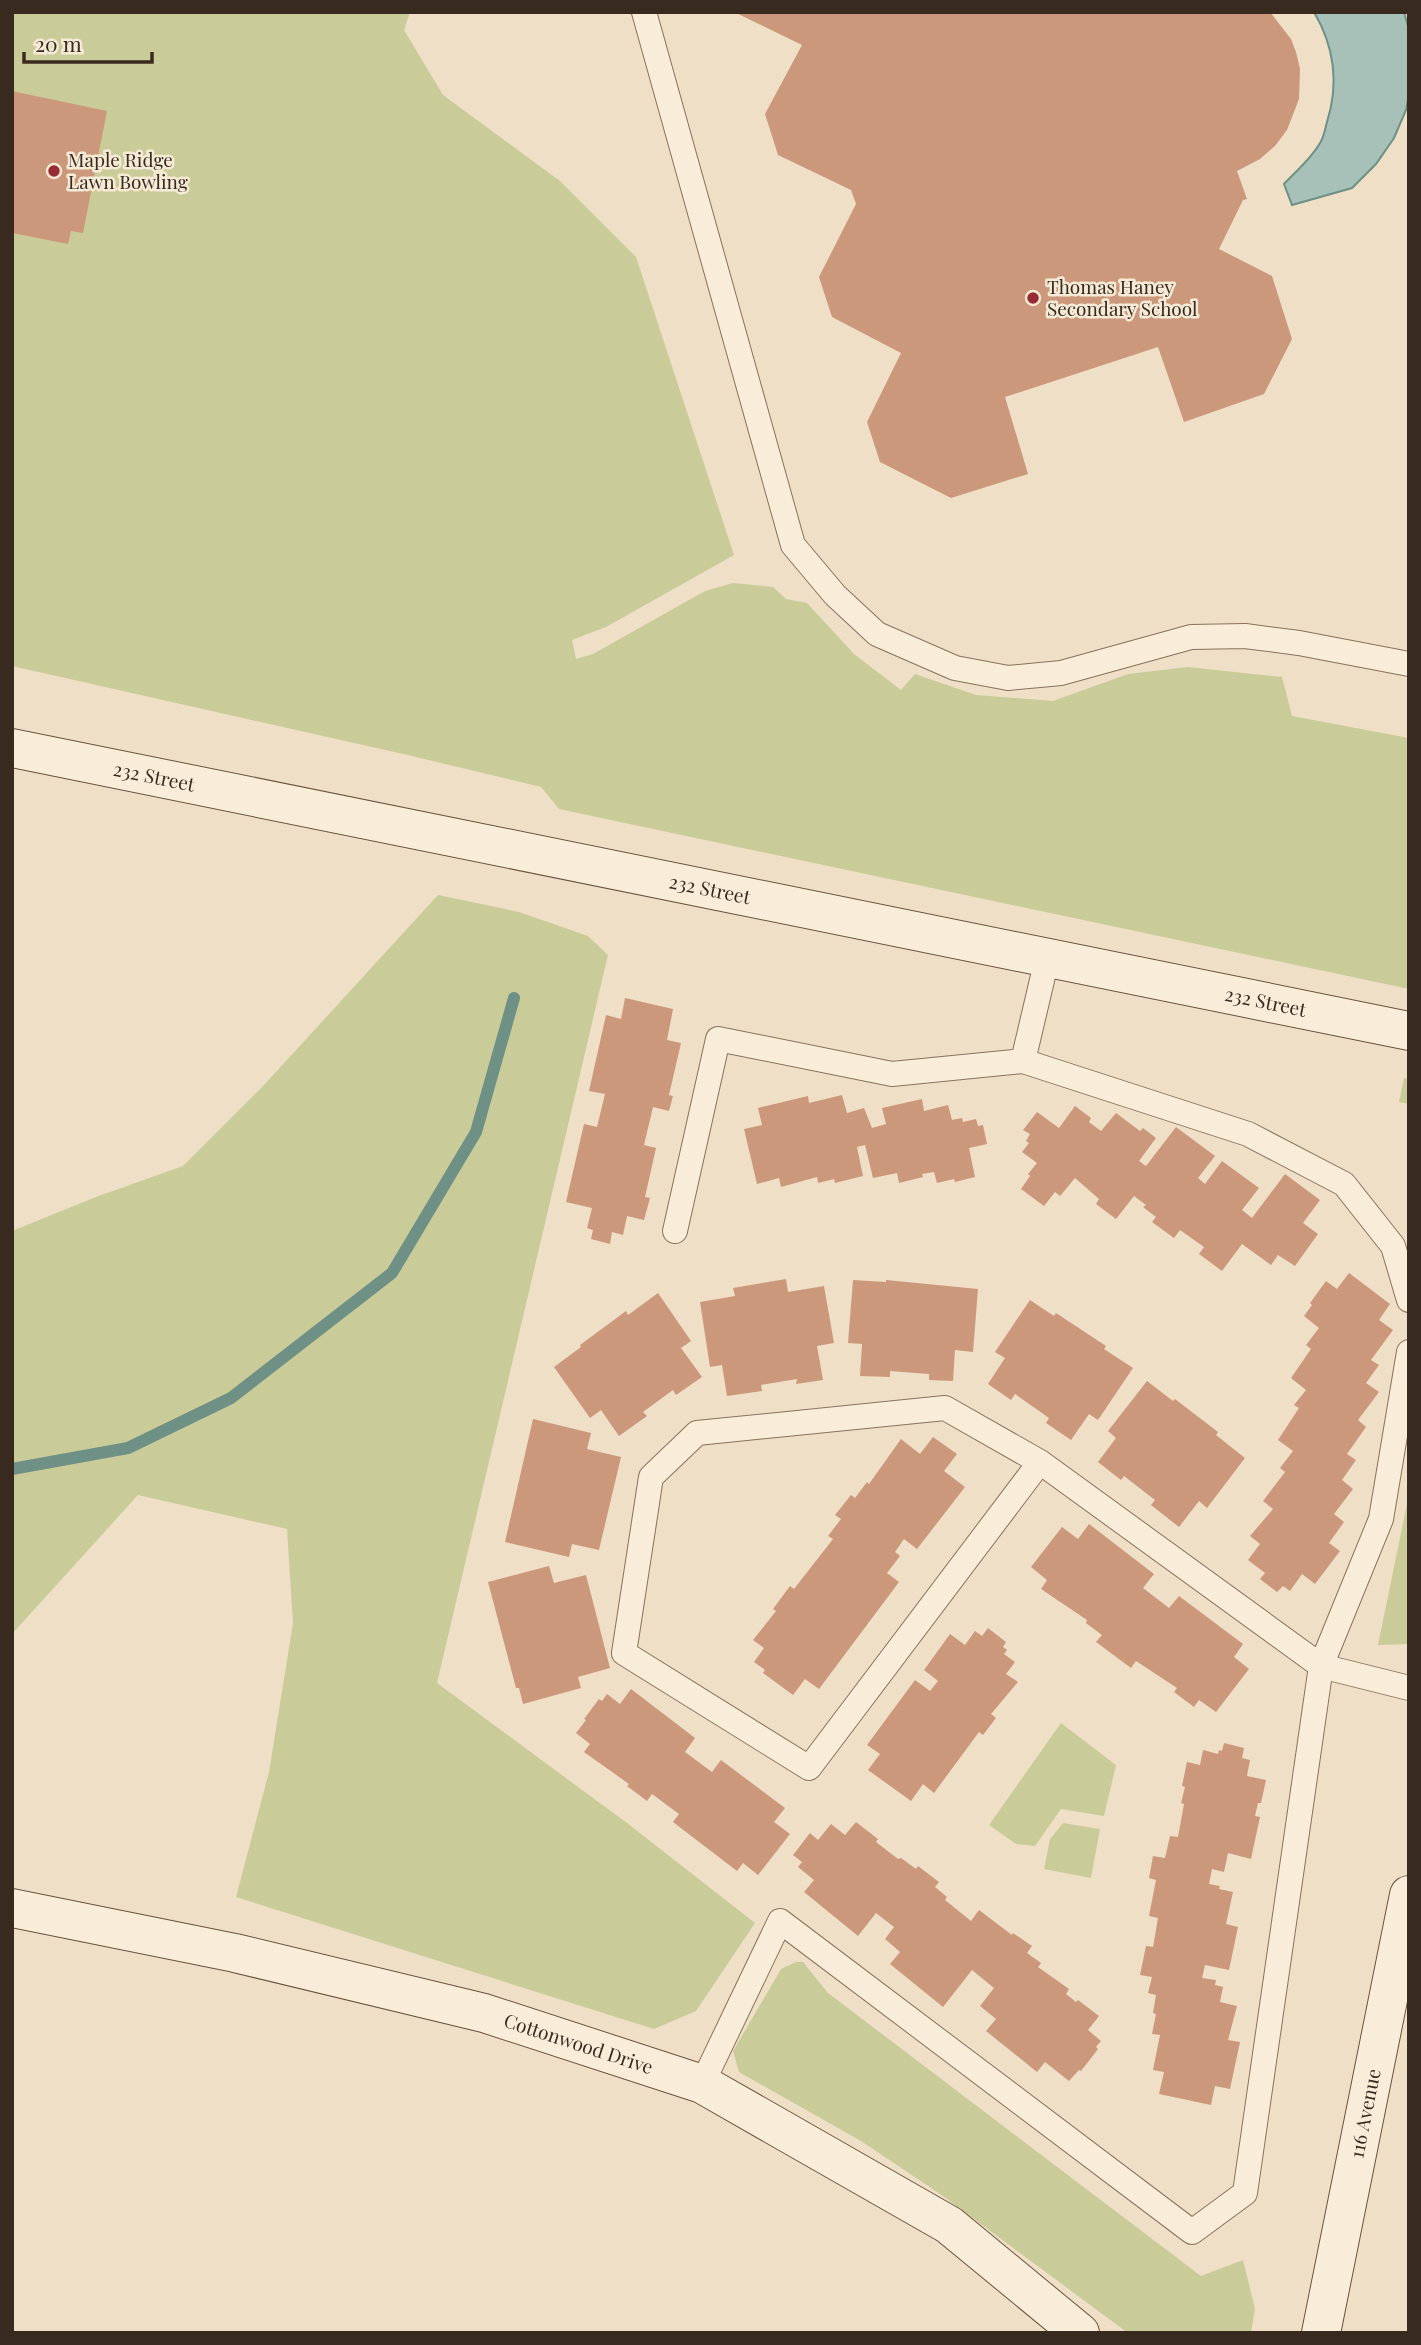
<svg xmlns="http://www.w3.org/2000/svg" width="1421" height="2345" viewBox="0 0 1421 2345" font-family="'Playfair Display',serif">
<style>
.green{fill:#c9cc99}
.water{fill:#a7c1b8;stroke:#6e9085;stroke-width:2}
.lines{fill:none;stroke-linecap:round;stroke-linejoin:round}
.stream{stroke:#6e9085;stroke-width:12}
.building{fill:#cc987c}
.lane-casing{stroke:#89715c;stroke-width:26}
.secondary-casing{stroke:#6b523f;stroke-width:40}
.lane{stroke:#f9edd9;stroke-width:24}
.secondary{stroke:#f9edd9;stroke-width:38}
.poi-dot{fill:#982c34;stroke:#f5ead5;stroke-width:2.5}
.labels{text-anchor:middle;stroke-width:5;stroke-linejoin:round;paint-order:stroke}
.poi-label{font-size:19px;fill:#392a1f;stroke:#f5ead5;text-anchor:start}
.street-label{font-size:19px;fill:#392a1f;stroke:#f5ead5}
</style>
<rect width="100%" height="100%" fill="#eedfc6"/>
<!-- green -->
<path class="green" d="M12,12H410L404,30L443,95L560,181L636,257L734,555L606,627L572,640L576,659L593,654L705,591L733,583L773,587L786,599L807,603L854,654L901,690L915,674L976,695L1053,701L1128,674L1188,667L1282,677L1292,716L1409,738V989L559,809L541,787L412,756L12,666Z
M438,895L519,912L588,936L608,955L437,1683L627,1823L755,1923L696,2011L654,2029L236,1897L269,1772L293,1623L287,1529L138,1495L12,1634V1231L96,1197L183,1166L264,1085Z
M1404,1078L1409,1079V1104L1399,1102Z
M1409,1494V1644L1378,1645Z
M1061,1723L1116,1765L1104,1816L1061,1809L1035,1846L1016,1844L989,1825Z
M1063,1823L1100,1829L1091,1878L1044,1869L1050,1839Z
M796,1962H803L828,1993L1201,2276L1243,2260L1255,2309L1251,2333H1128L943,2196L861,2141L739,2072L733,2051L781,1969Z"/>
<!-- water -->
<path class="water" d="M1314,12H1404L1409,30V95L1406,110L1394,138L1376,164L1352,188L1292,205L1284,184C1296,171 1311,159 1320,143C1324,137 1325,129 1327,122C1339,84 1334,46 1314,12Z"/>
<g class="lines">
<!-- stream -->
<path class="stream" d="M12,1469L128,1448L231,1398L392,1273L476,1132L514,998"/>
</g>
<!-- building -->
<path class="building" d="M734,12H1270L1291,39L1296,52L1300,69L1299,99L1287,130L1275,146L1260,159L1237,171L1247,199L1243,200L1219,249L1272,276L1292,339L1264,394L1184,422L1158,347L1005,397L1028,474L951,498L880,462L867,422L901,353L832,317L819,277L856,204L851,190L778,155L765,114L802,45Z
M12,91L107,111L83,233L71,231L68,244L12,233Z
M625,998L673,1009L667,1040L681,1043L669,1095L673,1096L669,1111L653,1107L644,1145L656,1148L645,1197L650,1198L644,1220L627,1216L623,1235L612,1232L610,1244L591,1239L593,1230L587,1228L592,1208L566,1202L584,1124L597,1127L605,1094L589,1091L606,1015L621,1019Z
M842,1095L847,1113L864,1108L872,1128L886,1124L882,1108L922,1099L924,1111L948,1105L952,1120L962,1118L963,1122L976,1119L978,1126L983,1125L987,1144L969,1148L975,1177L955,1182L954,1179L937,1183L934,1172L922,1174L923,1177L899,1183L897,1173L873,1178L865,1145L857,1147L863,1176L835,1183L834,1179L818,1183L817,1177L781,1187L779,1178L757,1184L744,1129L762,1125L758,1108L808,1096L809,1103Z
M1075,1106L1091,1118L1089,1122L1101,1131L1116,1113L1140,1131L1143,1128L1156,1138L1139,1161L1146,1166L1176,1127L1215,1156L1198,1178L1205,1184L1222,1161L1259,1188L1242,1210L1252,1218L1285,1174L1320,1200L1303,1223L1318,1234L1295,1266L1278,1255L1271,1265L1242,1244L1222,1271L1199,1254L1204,1247L1180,1230L1174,1238L1152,1222L1156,1217L1143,1207L1146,1205L1134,1196L1116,1219L1096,1204L1099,1199L1075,1178L1060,1196L1055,1192L1044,1206L1021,1189L1030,1176L1028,1174L1037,1163L1022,1152L1029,1143L1026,1141L1030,1134L1023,1130L1037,1112L1059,1128Z
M1349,1273L1390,1304L1379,1320L1393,1330L1371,1360L1379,1365L1366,1383L1379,1392L1358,1420L1366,1427L1347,1454L1356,1460L1342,1480L1353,1489L1334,1514L1344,1522L1329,1543L1340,1551L1315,1584L1302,1574L1290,1591L1283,1586L1277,1592L1260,1579L1265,1573L1248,1560L1260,1544L1250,1536L1273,1509L1263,1501L1285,1472L1280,1468L1293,1451L1278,1440L1299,1408L1294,1405L1306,1390L1291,1378L1311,1349L1306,1345L1319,1328L1304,1316L1312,1305L1310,1303L1326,1281L1337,1289Z
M786,1279L788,1292L824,1286L834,1343L817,1346L823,1380L796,1384L797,1379L761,1385L762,1391L727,1396L722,1365L710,1367L700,1302L735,1296L733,1288Z
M853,1280L886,1282V1280L978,1289L973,1352L955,1350L953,1381L929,1380V1374L890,1371V1377L860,1376L862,1344L848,1343Z
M658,1293L691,1341L681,1348L702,1377L676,1395L673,1390L643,1412L647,1416L619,1436L601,1410L590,1418L554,1367L581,1347L580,1345L626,1311L628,1315Z
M1030,1300L1054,1316L1056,1313L1106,1346L1104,1349L1133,1368L1098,1420L1089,1414L1071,1440L1046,1423L1049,1418L1015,1394L1011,1400L988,1384L1005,1358L995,1352Z
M1147,1381L1173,1401L1175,1399L1218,1432L1216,1435L1245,1458L1207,1508L1199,1501L1179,1527L1151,1505L1155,1500L1124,1476L1121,1480L1098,1462L1116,1438L1108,1431Z
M533,1419L591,1433L587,1449L621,1457L599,1550L572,1544L569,1557L505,1542Z
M933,1437L957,1454L944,1471L965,1487L917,1549L904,1539L895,1552L900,1556L887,1573L899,1582L819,1689L805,1679L793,1695L763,1673L765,1670L754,1662L764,1648L753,1640L776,1611L773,1609L790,1586L794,1589L833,1539L828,1536L841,1519L835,1515L851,1495L855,1498L867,1482L869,1484L901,1439L920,1454Z
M1089,1524L1154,1574L1143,1588L1169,1608L1179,1596L1243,1644L1234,1657L1249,1669L1216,1712L1199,1700L1194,1707L1174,1692L1177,1688L1136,1661L1131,1668L1096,1642L1102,1635L1086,1623L1087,1620L1041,1589L1047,1580L1031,1567L1062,1527L1078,1539Z
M549,1566L554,1583L586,1575L610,1668L578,1677L581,1688L523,1704L519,1688H516L488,1582Z
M988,1628L1006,1642L1003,1647L1007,1650L1004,1654L1015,1662L1006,1674L1018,1682L991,1714L996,1718L983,1735L979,1732L934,1793L923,1784L911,1801L868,1770L880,1754L867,1745L915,1680L930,1691L938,1681L924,1670L950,1634L965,1645L975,1631L982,1636Z
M631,1689L695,1738L685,1752L712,1772L721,1760L785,1808L774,1822L790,1834L758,1875L743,1863L737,1871L673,1822L679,1814L652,1794L647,1801L627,1786L629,1784L584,1752L590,1744L576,1733L586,1720L584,1719L599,1699L602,1701L607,1694L620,1704Z
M1224,1743L1244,1748L1242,1758L1250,1760L1247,1776L1266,1780L1261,1803H1258L1255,1816L1260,1817L1251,1859L1228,1853L1224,1872L1212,1869L1209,1884L1220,1886L1219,1889L1233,1892L1226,1924L1238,1927L1229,1970L1205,1965L1202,1978L1216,1980L1215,1985L1223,1987L1220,2002L1237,2006L1228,2040L1240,2042L1230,2089L1215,2086L1211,2105L1159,2094L1164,2072L1153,2070L1160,2035L1152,2034L1156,2014L1153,2013L1156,1995L1148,1993L1152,1977L1140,1975L1146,1946L1153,1947L1158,1918L1149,1916L1156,1880L1149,1878L1153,1856L1165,1858L1170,1836L1178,1837L1184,1804L1181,1803L1185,1787L1182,1786L1187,1762L1200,1765L1203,1750L1218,1754L1219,1750L1222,1751Z
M856,1822L878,1839L876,1842L898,1859L901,1858L916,1869L918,1866L939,1882L935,1887L947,1897L945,1900L971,1921L979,1910L1012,1935L1013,1933L1032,1946L1027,1953L1041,1963L1038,1967L1069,1989L1066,1994L1076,2002L1078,2000L1099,2016L1088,2030L1101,2041L1096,2047L1098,2049L1081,2071L1079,2070L1069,2081L1045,2062L1037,2072L986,2031L996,2019L980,2006L994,1988L972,1970L943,2007L890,1964L900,1952L885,1939L894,1927L876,1913L858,1936L804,1892L814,1880L798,1867L802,1862L793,1855L810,1833L818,1840L831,1824L845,1835Z"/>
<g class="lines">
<defs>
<path id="lane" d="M644,12L793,545L835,595L877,634L955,668L1008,678L1061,673L1191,637L1245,636L1299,643L1409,664
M1023,1061L1047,959
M675,1231L718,1039L892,1074L1023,1061L1248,1134L1344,1184L1393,1246L1409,1300
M1040,1462L809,1768L624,1653L651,1477L697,1433L945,1408L1040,1462L1321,1666L1409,1688
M702,2084L780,1921L1192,2232L1245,2193L1321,1666L1381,1519L1409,1352"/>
<g id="secondary">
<path id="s1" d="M12,748L1409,1031"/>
<path id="s2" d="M12,1908L235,1953L484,2013L702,2084L949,2225L1080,2333"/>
<path id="s3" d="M1321,2333L1409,1895"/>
</g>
</defs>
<!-- lane casing -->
<use href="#lane" class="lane-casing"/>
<!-- secondary casing -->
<use href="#secondary" class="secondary-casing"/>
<!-- lane -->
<use href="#lane" class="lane"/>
<!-- secondary -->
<use href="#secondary" class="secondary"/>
</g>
<!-- markers -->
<g class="poi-dot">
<circle cx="54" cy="171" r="7"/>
<circle cx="1033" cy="298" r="7"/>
</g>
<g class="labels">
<!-- poi labels -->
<g class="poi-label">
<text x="68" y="167">Maple Ridge<tspan x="68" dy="22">Lawn Bowling</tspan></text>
<text x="1047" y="294">Thomas Haney<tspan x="1047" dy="22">Secondary School</tspan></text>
</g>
<!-- street labels -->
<g class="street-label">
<text dy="7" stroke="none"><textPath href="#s1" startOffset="145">232 Street</textPath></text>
<text dy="7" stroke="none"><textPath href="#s1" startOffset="712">232 Street</textPath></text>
<text dy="7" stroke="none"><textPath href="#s1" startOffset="1279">232 Street</textPath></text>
<text dy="7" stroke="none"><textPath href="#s2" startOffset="583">Cottonwood Drive</textPath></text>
<text dy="7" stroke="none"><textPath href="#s3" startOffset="224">116 Avenue</textPath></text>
</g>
</g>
<!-- border -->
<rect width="1421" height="2345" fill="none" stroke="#392a1f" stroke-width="28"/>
<!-- scale -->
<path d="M24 52v10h128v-10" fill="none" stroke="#392a1f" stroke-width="3.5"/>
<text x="35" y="52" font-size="21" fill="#392a1f" stroke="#f5ead5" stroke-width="5" paint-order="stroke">20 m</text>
</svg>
